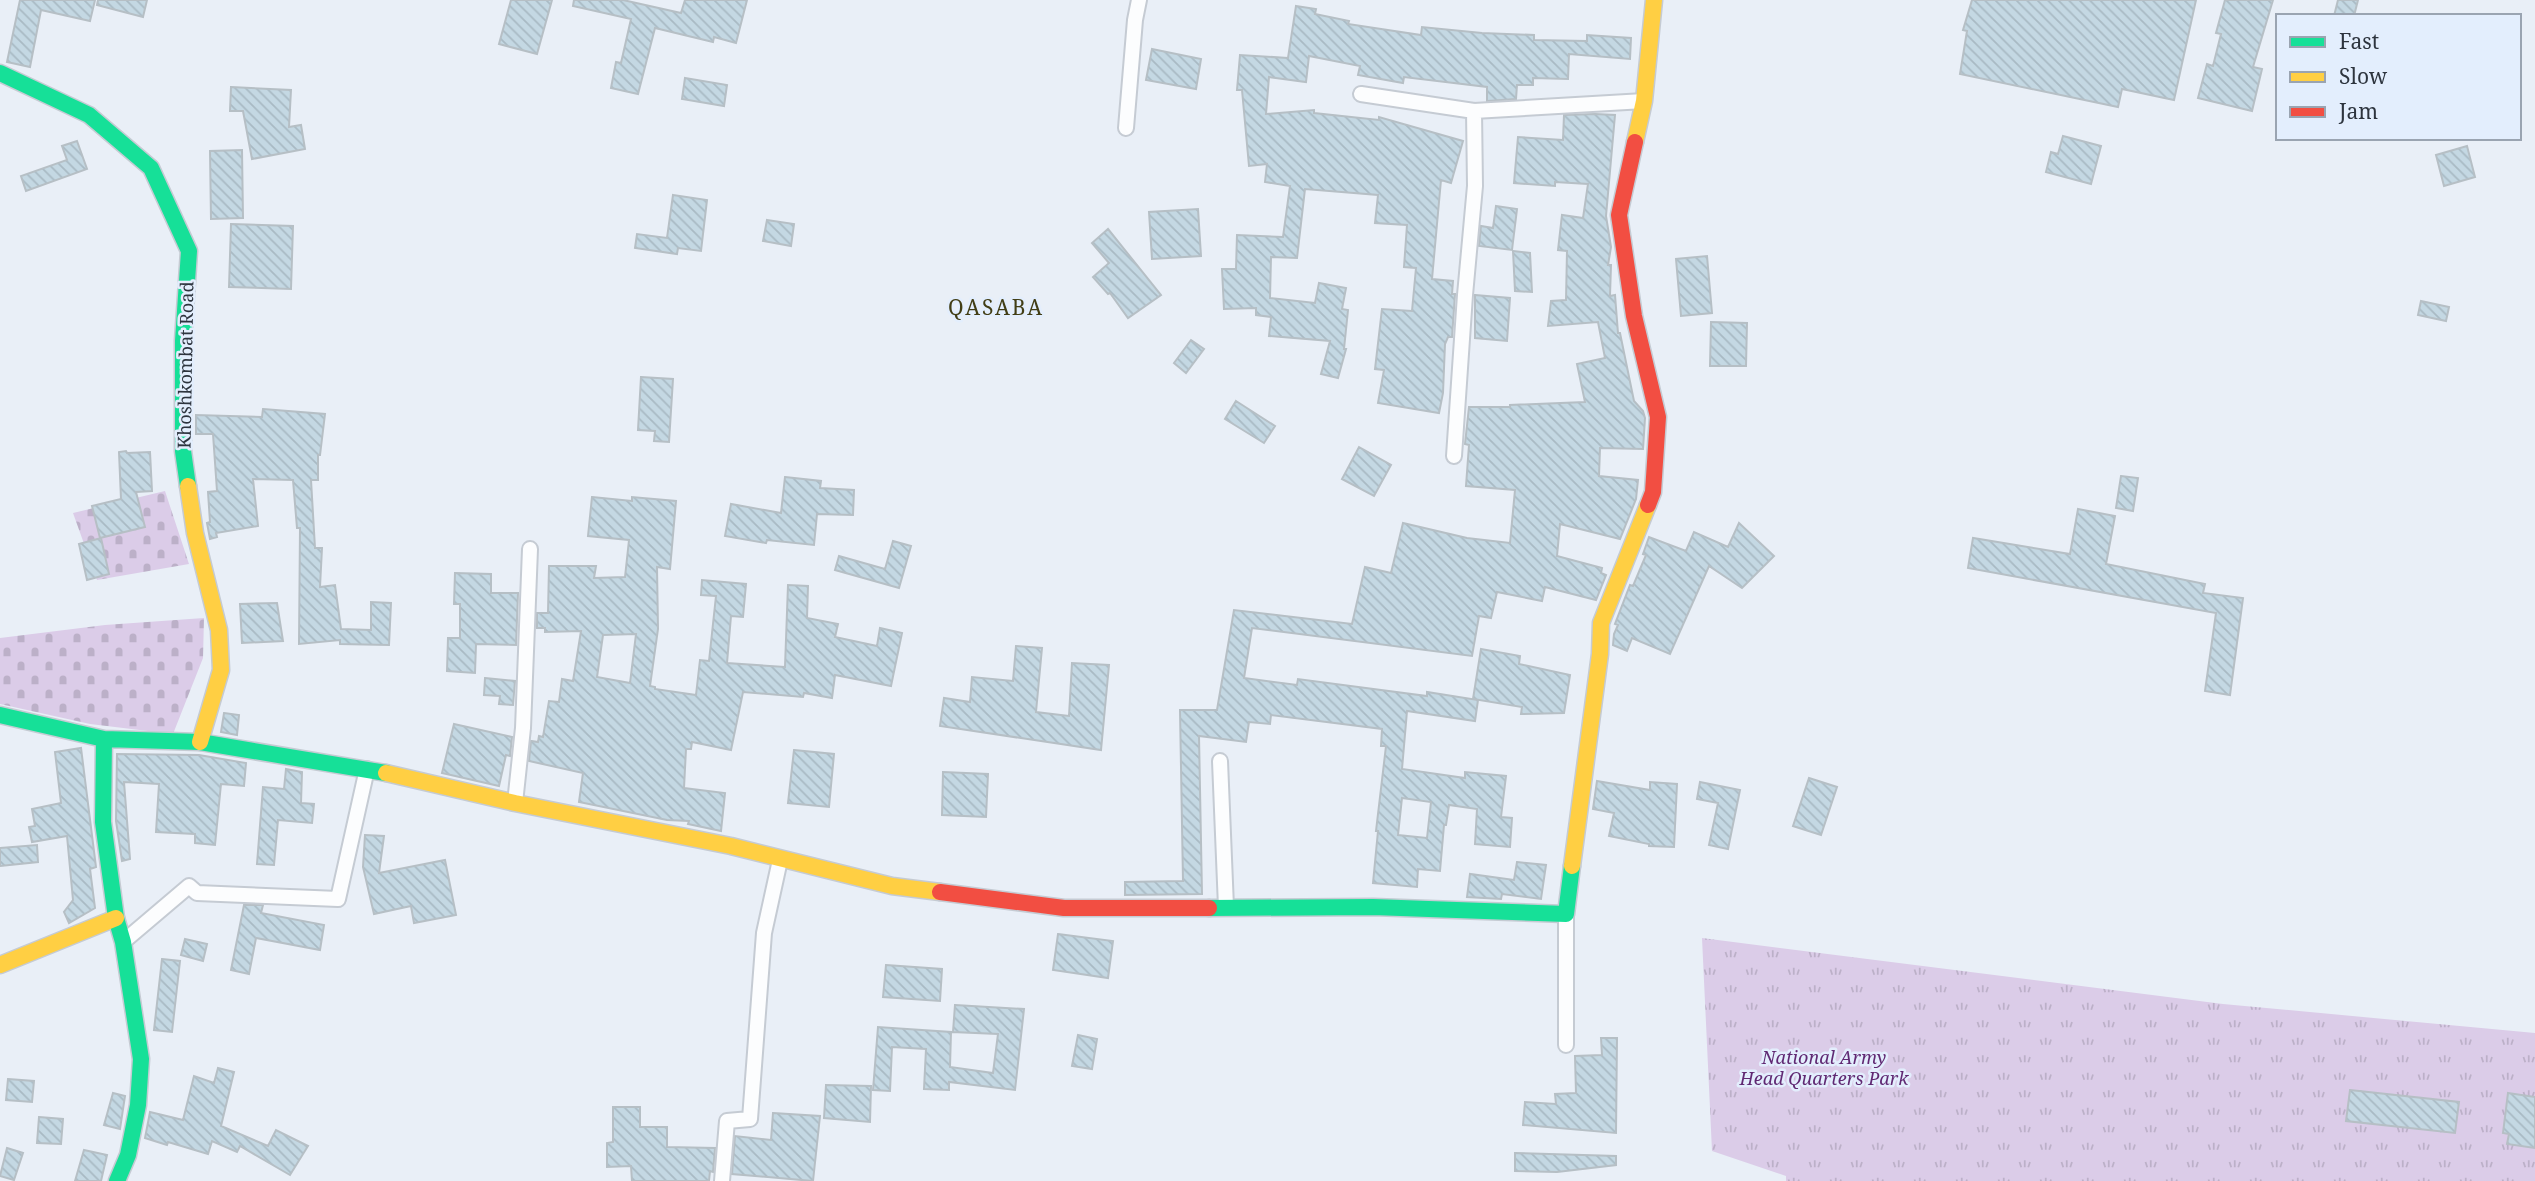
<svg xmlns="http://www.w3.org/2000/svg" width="2535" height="1181" viewBox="0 0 2535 1181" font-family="'Noto Serif',serif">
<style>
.cemetery{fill:url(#cemetery-stones)}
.park{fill:url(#park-tufts)}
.building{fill:url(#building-back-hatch);stroke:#b6bfc5;stroke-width:2;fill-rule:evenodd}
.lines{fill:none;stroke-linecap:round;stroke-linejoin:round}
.street-casing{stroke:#c5cbd3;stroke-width:18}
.fast-casing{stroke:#c5cbd3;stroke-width:19}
.slow-casing{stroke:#c5cbd3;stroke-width:19}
.jam-casing{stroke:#c5cbd3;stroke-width:19}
.street{stroke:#fcfdfe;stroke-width:14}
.fast{stroke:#16e098;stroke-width:16}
.slow{stroke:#ffcf43;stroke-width:16}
.jam{stroke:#f24e42;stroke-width:16}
.labels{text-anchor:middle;stroke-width:5;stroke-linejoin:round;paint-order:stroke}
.street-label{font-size:18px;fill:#2d343e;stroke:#e3eefd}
.park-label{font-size:18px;font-style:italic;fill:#602973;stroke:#e3eefd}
.quarter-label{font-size:21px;letter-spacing:2px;fill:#423e15;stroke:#e3eefd}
</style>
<defs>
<pattern id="cemetery-stones" width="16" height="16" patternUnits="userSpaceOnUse" patternTransform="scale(1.75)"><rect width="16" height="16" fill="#dbcce8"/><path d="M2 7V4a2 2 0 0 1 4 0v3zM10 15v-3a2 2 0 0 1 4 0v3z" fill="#bcb0c8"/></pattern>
<pattern id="park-tufts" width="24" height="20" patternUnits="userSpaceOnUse" patternTransform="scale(1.75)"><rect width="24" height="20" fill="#dbcce8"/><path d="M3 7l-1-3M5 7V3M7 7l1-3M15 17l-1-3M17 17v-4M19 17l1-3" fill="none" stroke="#bcb0c8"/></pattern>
<pattern id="building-back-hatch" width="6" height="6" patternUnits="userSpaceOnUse" patternTransform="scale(1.75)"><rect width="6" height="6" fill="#c4d8e3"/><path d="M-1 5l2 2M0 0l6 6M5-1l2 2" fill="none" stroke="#a9bac4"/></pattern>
</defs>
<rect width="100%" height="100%" fill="#e9eff7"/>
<!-- cemetery -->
<path class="cemetery" d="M165,491L189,564L97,580L73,513Z
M204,618L203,658L173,734L90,724L0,704V638L105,625Z"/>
<!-- park -->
<path class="park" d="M1702,938L2223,1004L2535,1033V1181H1786V1176L1712,1151Z"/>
<!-- building -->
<path class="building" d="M20,0H95L90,21L41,10L30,67L7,62Z
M98,0H147L143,17L97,5Z
M511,0H552L537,54L499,44Z
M574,0H623L681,13L685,0H747L736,43L714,37L713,42L655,28L638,94L611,88L616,62L621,63L631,19L573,6Z
M1972,0H2196L2174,100L2122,89L2118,107L1960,74L1967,31L1963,30Z
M2225,0H2273L2253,67L2262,69L2252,111L2198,98L2207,64L2213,66L2221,34L2216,33Z
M2338,0H2358L2354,16H2334Z
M1296,6L1316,9L1315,14L1349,21L1348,24L1421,35L1422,27L1482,33L1534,35V40L1587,41V35L1631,38L1630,59L1569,54L1568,79L1533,78V85H1517L1516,99L1487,101V87L1404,77L1403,83L1358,75L1360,66L1309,56L1306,82L1269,77L1266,114L1314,110V113L1379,120V117L1463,141L1451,183L1441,180L1432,279L1453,281L1452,294H1455L1452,337H1448L1445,344L1443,393L1439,413L1378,403L1384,370L1375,369L1382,309L1412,311L1416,268L1404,267L1407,225L1375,223L1378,195L1305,189L1297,258L1271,257L1270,298L1315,303L1319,283L1346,288L1342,309L1348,310L1344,349H1346L1338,378L1321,374L1330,341L1269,336L1271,317L1256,315V308L1224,309L1222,269H1236L1237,235L1283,237L1290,186L1265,182L1267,164L1249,166L1242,90H1237L1240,55L1288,58Z
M1152,49L1201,59L1196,89L1146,80Z
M685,78L727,85L724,106L682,99Z
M231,87L291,90L289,127L301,125L305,149L252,159L243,111H230Z
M1595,114L1615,115L1606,216L1611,247L1608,265H1611L1610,296L1615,295L1618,333H1620L1634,401L1643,411L1645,418L1643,449L1600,448L1599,476L1638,480L1636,499L1620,539L1560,524L1557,556L1602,568L1601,573L1606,575L1596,600L1545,587L1542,601L1497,592L1491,618L1479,616L1472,656L1252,628L1244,678L1297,685L1298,679L1427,696V692L1478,700L1475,721L1407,711L1402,769L1465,778V772L1506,776L1501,817L1512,818L1510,847L1475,844L1477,809L1449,805L1446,825H1444L1440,871L1418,869L1417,887L1373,883L1378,831H1376L1386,746H1381L1382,729L1271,715L1270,724L1249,722L1246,742L1199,736L1202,894L1125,895V882L1183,881L1180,710H1217L1234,610L1352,624L1365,567L1391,573L1403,523L1467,538L1510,543L1515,490L1466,486L1469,445L1465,444L1469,407H1510V405L1585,402L1577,364L1605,358L1598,322L1548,326L1551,301L1566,300L1567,251L1558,250L1562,215L1583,218L1588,184L1555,182V186L1514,183L1518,137L1563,140L1564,115ZM1402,798L1431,802L1427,838L1398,835Z
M2063,136L2101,146L2091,184L2046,172L2051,152L2058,154Z
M77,141L87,169L26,191L21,176L67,160L62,146Z
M2467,146L2475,177L2444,186L2436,155Z
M242,150L243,218L211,219L210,151Z
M673,195L707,200L701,251L678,248L677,254L635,248L637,234L667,238Z
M1496,206L1517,209L1512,250L1479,246L1481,226L1493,228Z
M1198,209L1201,256L1152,259L1149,212Z
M767,220L794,224L791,246L763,241Z
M231,224L293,226L291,289L229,287Z
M1108,229L1161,295L1128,318L1110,293L1108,294L1093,277L1109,263L1092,243Z
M1513,251L1530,253L1532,292L1515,291Z
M1707,256L1712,313L1681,316L1676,259Z
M1475,295L1510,298L1507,341L1475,338Z
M2421,301L2449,307L2446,321L2418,315Z
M1711,322L1747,323L1746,366H1710Z
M1191,340L1204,349L1186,373L1174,363Z
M641,377L673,379L669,442L654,441L655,431L638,430Z
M1236,401L1275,426L1264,443L1225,419Z
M263,409L325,414L320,455H318V480H311L315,548H322L320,587L335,585L341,629L371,630V602L391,603L389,645L340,644V640L299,644L300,528H297L293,480L253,479L258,526L216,533L217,537L210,539L207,523L210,522L208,492L217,491L213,434H196V415L262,417Z
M1359,447L1391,465L1374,496L1342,479Z
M126,451L127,453L150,452L152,491L136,492L145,527L100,538L92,506L121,499L119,452Z
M2121,476L2138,478L2133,511L2116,508Z
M785,477L821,481L820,488L854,490L853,515L817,514L814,545L767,540L766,543L725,536L731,504L781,513Z
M592,497L632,501V497L676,501L670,569L657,567L658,629L650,686L655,687V689L696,695L700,660L709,661L716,596L701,595L702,580L746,584L743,617L731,616L727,663L785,667L788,585L808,586L807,618L838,624L835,637L877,646L880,628L902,633L891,686L835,675L832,698L804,693L803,697L743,692L731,750L692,742L691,749H686L684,788L725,793L721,831L688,824L689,821L667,820L579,802L583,773L529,761L531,741L538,742L539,736L543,737L549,701L559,702L562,679L573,681L581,631L545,632V628H537V613H548L549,566H596L594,578L625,577L629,540L588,536ZM636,634L630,683L597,677L603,635Z
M2078,509L2115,516L2106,564L2205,584L2203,593L2243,598L2230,695L2205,691L2216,613L1968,568L1973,538L2070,554Z
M1739,523L1774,556L1742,588L1709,566L1670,654L1632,638L1627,651L1613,645L1614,634L1618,625L1615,624L1630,585L1633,586L1646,555L1643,554L1649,537L1686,551L1694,532L1728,547Z
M101,538L109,574L87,580L79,544Z
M893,541L911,546L899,588L835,570L839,556L885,569Z
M455,573L491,574V593H518L516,645L476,644L475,673L447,671L448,638H460V604H454Z
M277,603L283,641L242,643L240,604Z
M1016,646L1042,648L1036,712L1069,716L1072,663L1109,665L1101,750L940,726L944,698L970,702L972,677L1013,681Z
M1481,649L1520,656L1519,664L1570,675L1564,713L1521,714L1522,707L1473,699Z
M485,678L515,681L513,705L499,704L500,696L484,695Z
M224,713L239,715L237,735L221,732Z
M454,724L512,737L510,756L506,755L499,786L442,773Z
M81,748L96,867L90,869L95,908L69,923L64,912L73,900L67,836L32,842L29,827L35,826L32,809L61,803L55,752Z
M794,750L834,754L829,807L788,803Z
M117,754L199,755L246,763L244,786L221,784L215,845L195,843V834L156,832L159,784L124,782L130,859L122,861L116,821Z
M286,769L302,772L301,803L314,804L312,823L278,820L274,865L257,864L263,787L284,789Z
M943,772L988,774L986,817L942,815Z
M1809,778L1837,787L1821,835L1793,826Z
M1597,781L1650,790V782L1677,784L1674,847L1649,846V844L1609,836L1614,813L1593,809Z
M1700,782L1740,790L1728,849L1709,845L1718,803L1697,799Z
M365,835L384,836L379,873L445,860L456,915L414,923L411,906L374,914L363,867Z
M37,845L38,862L0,866V848Z
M1517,862L1546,865L1541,899L1502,894L1501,899L1467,897L1470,874L1514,880Z
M244,905H263L261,913L324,925L320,950L256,938L249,974L231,970Z
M1058,934L1113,941L1108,978L1053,970Z
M185,939L207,944L203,961L181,955Z
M162,959L180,961L172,1032L154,1030Z
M886,965L942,969L940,1001L883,997Z
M955,1005L1024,1009L1015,1090L949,1082V1090L924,1089L926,1049L892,1047L890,1091L873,1090L878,1027L951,1032L950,1067L993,1073L998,1034L953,1032Z
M1078,1035L1097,1039L1092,1069L1072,1066Z
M1601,1038H1617L1616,1133L1523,1125L1525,1102L1556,1104L1555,1094L1576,1093L1575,1056L1602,1055Z
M218,1068L234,1072L221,1126L268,1146L276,1130L308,1146L290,1175L240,1146L237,1152L212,1141L208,1154L168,1142L167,1145L145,1138L150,1112L183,1120L194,1076L214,1083Z
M8,1079L34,1081L32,1102L6,1100Z
M826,1085L871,1086L870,1122L824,1118Z
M2350,1090L2459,1102L2455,1133L2346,1121Z
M113,1093L125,1096L120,1129L104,1125Z
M2508,1093L2535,1097V1148L2507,1144L2509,1134L2503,1133Z
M613,1107H640V1127H667V1147L715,1148L713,1172L710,1171L709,1181H632L631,1166L607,1167V1143L613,1142Z
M773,1113L820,1116L813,1181L732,1174L735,1136L771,1140Z
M39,1117L63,1119L61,1144L37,1143Z
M7,1148L23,1153L14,1180L0,1176Z
M84,1150L107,1155L101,1181H75Z
M1515,1153L1616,1156V1165L1557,1172L1515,1171Z"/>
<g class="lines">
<defs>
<path id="street" d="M1361,94L1474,111L1644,101
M1126,128L1135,20L1139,0
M1454,456L1465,295L1475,186L1474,111
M1220,761L1226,907
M515,803L523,728L530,549
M123,942L189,886L197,893L338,899L367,769
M1566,1045V914
M722,1181L727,1121L750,1119L764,933L780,860"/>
<path id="fast" d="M0,73L89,115L151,168L189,251L183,341V451L188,486
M0,715L104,739L200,742L386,773
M104,739L103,822L116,918L123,942L141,1059L138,1105L128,1155L117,1181
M1209,908L1373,907L1566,914L1572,866"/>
<path id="slow" d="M1635,142L1644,101L1654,0
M188,486L195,533L219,630L221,670L200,742
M386,773L515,803L731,846L892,886L940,892
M1572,866L1600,654L1601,623L1648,505
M0,965L116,918"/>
<path id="jam" d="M1635,142L1619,215L1634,316L1658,417L1653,492L1648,505
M940,892L1064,908H1209"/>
</defs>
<!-- street casing -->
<use href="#street" class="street-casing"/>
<!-- fast casing -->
<use href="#fast" class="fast-casing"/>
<!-- slow casing -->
<use href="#slow" class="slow-casing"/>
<!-- jam casing -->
<use href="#jam" class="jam-casing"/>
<!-- street -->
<use href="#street" class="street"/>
<!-- fast -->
<use href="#fast" class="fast"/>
<!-- slow -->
<use href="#slow" class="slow"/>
<!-- jam -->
<use href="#jam" class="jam"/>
</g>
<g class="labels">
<!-- street labels -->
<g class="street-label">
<text transform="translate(186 365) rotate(-89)" y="6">Khoshkombat Road</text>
</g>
<!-- park labels -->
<g class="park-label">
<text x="1824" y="1064">National Army<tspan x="1824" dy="21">Head Quarters Park</tspan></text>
</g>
<!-- quarter labels -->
<g class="quarter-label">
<text x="996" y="315">QASABA</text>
</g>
</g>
<!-- legend -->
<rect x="2276" y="14" width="245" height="126" fill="#e3eefd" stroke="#9aa4b1" stroke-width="2"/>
<rect x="2290" y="37" width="35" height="10" fill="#16e098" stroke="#9aa4b1" stroke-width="2"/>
<text x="2339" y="49" font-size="21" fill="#2d343e">Fast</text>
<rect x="2290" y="72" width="35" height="10" fill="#ffcf43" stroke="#9aa4b1" stroke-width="2"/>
<text x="2339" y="84" font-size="21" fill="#2d343e">Slow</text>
<rect x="2290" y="107" width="35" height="10" fill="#f24e42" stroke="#9aa4b1" stroke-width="2"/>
<text x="2339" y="119" font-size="21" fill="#2d343e">Jam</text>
</svg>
